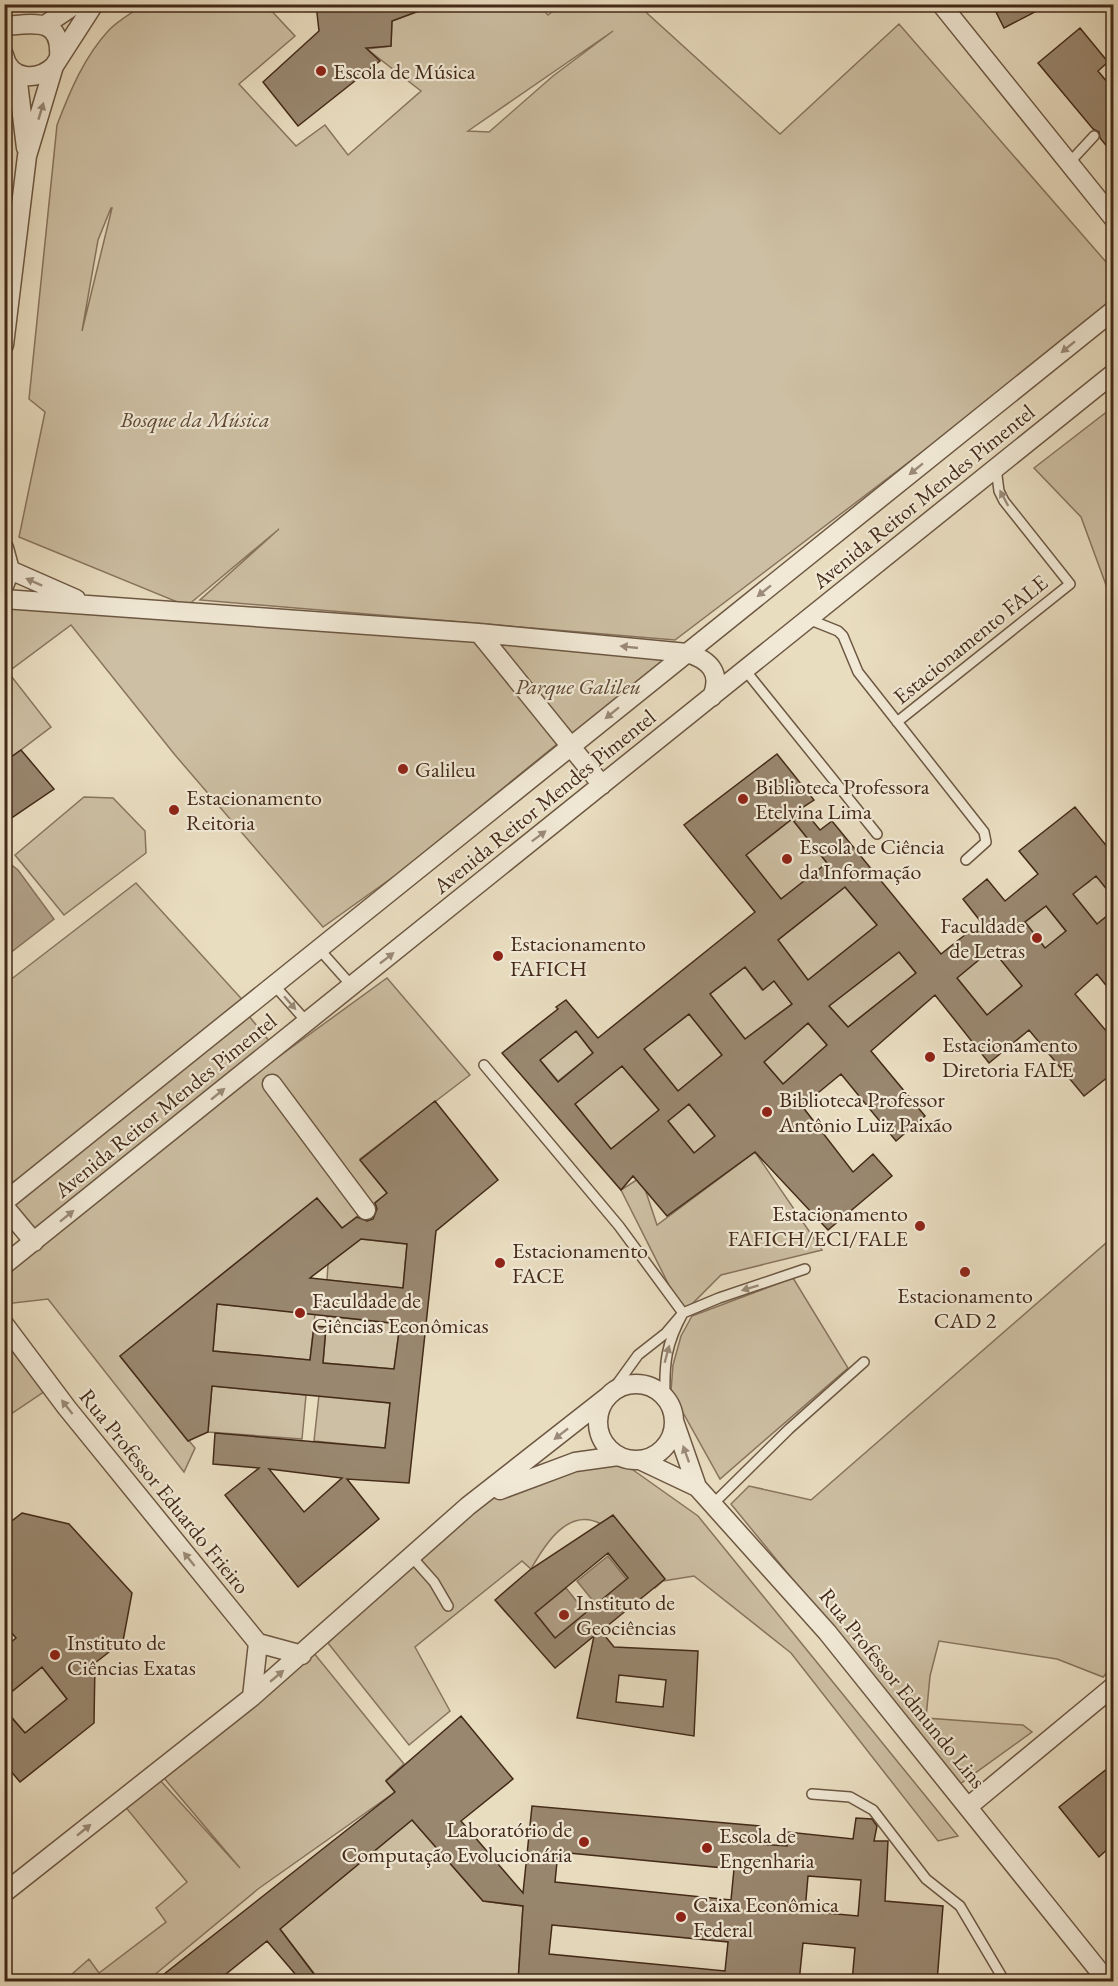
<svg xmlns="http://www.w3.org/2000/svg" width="1118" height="1986" viewBox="0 0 1118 1986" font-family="'EB Garamond',serif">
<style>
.green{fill:#cdbfa3;stroke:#88745e;stroke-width:1.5;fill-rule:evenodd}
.water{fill:#b1a087;stroke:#85715b;stroke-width:1.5}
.building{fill:#99876f;stroke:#432a18;stroke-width:1.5;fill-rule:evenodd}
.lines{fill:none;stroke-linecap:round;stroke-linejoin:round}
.lane-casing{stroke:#6c5742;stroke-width:12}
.street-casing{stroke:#6c5742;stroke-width:21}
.lane{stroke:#f1e9d6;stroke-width:9}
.street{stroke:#f1e9d6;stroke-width:18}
.oneway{fill:#9a8a77}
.poi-dot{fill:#8f2418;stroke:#f1e9d6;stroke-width:2}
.labels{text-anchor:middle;stroke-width:4.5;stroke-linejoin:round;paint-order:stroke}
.poi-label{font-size:22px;fill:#432a18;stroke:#f1e9d6;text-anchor:start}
.park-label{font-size:22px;font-style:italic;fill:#5f4834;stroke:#f1e9d6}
.street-label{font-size:22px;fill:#432a18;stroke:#f1e9d6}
</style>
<rect width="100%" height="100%" fill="#e9ddc0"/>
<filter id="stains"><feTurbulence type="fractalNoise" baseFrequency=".00333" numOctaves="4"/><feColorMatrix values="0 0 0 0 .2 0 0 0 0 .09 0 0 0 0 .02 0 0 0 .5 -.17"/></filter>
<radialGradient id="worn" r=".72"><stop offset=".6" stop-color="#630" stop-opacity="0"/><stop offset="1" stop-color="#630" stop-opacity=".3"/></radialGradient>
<!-- green -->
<path class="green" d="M143,5H266L295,36L239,84L296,146L325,125L348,155L421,91L367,49L391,46L392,21L436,5H539L548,15L561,5H638L780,134L899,24L1113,270V307L675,640L200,600L279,529L187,606L19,537L45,412L29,399L57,125C70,91 84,57 109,30C119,20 132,13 143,5ZM613,31L553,76L489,132L468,131ZM111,208H112L82,331L98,240Z
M1113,407V604L1081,517L1034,468Z
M5,606L469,637L562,740L400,872L323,927L175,755L71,625L8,672L51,727L5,762Z
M479,633L687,653L571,746Z
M84,797L113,798L145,831L146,853L64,915L15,855Z
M792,819L827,863L781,899L746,855Z
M1091,869L1113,897V911L1097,924L1067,887L1080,888L1090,881Z
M136,883L248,1006L244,1010L275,1048L248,1079L387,978L470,1075L360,1159L387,1193L342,1228L317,1198L120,1356L195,1448L184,1472L48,1299L5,1304V1266L34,1242L5,1206V984Z
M845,887L877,925L808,980L778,940Z
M1046,906L1080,949L1045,948L1025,922Z
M992,949L1022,986L987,1015L957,978Z
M899,952L916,973L848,1027L829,1006Z
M745,967L762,990L774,981L792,1004L745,1039L710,994Z
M689,1014L722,1055L678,1091L644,1049Z
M808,1023L827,1045L783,1084L764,1062Z
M576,1031L593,1053L558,1081L540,1060Z
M622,1066L659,1110L611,1149L575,1104Z
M689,1104L715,1136L694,1153L668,1121Z
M755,1152L822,1250L721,1275L683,1313L621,1190L652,1170L646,1192L657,1225Z
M1113,1237V1666L1103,1677L1057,1659L939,1641L930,1676L926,1718L1023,1725L1032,1732L960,1784L731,1504L749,1486L811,1500Z
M361,1239L407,1244L403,1288L327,1280L328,1264Z
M793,1278L848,1368L720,1479L671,1391L673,1365L681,1336L692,1316Z
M217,1304L315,1314L310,1360L213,1351Z
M327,1316L400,1324L394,1369L323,1363Z
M4,1329L51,1387L5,1418H4Z
M212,1386L306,1395L302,1439L208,1432Z
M319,1395L390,1403L385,1448L314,1441Z
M619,1460L698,1516L958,1836L938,1841L791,1653L694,1576L663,1581L655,1588C645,1576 611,1530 601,1524C568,1506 544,1546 531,1569L522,1561L415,1647L450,1711L409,1745L328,1643L469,1508L468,1506L574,1467Z
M313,1652L404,1764L386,1780L395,1792L258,1889L147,1981L63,1982L89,1959L99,1973L166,1922L156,1908L187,1882L123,1804L158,1778L240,1868L158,1771Z
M42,1667L67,1699L25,1733L5,1709L4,1698Z
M412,1820L483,1901L523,1906L518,1981H320L280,1929Z"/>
<!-- water -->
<path class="water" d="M8,862L18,870L54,919L5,957L4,865Z
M608,1556L628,1581L597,1606L577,1581Z
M566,1588L586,1613L555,1638L535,1613Z"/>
<!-- building -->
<path class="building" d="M316,4L432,6L392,21L391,46L366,48L380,61L298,126L263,82L319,31Z
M992,4H1050L1004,28Z
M1080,28L1108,62L1098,71L1113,89V154L1100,138L1099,132L1093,129L1038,63Z
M21,750L54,789L4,823V762Z
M777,754L814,800L802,808L820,830L832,821L941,954L981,922L963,899L987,879L1005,901L1038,874L1019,851L1075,807L1113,854V897L1096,876L1073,894L1097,924L1113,911V994L1097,974L1075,994L1113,1039V1073L1084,1096L1029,1030L989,1063L935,995L871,1051L925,1116L896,1141L841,1074L802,1106L853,1172L873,1154L892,1176L828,1230L755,1152L667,1216L633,1176L621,1190L502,1053L558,1009L556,1007L566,1000L598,1038L755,912L684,825ZM792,819L827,863L781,899L746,855ZM845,887L877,925L808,980L778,940ZM1046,906L1066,931L1045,948L1025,922ZM992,949L1022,986L987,1015L957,978ZM899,952L916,973L848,1027L829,1006ZM745,967L763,990L774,981L792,1004L745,1039L710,994ZM689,1014L722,1055L678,1091L644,1049ZM808,1023L827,1045L783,1084L764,1062ZM576,1031L593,1053L558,1082L540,1060ZM622,1066L659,1110L611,1149L575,1104ZM689,1104L715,1136L694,1153L668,1121Z
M435,1101L498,1180L436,1231L409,1483L347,1479L379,1519L298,1587L225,1495L259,1468L213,1464L215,1433L385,1448L390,1403L212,1386L208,1432L188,1441L120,1356L317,1198L342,1228L357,1217L367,1221L373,1219L377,1209L375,1203L387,1193L360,1160ZM361,1239L407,1244L403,1288L310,1278ZM217,1304L400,1324L394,1369L323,1363L326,1327L314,1326L310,1360L213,1351ZM269,1469L342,1478L304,1512Z
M22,1513L69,1524L132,1593L123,1641L95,1663L94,1723L20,1782L4,1763V1709L25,1733L67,1699L42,1667L4,1698V1648L16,1638L4,1624V1527Z
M613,1515L665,1579L601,1631L614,1647L698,1651L694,1736L577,1718L594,1636L555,1668L495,1600L531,1569ZM608,1553L628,1578L555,1638L535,1613ZM619,1675L666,1680L663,1707L616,1702Z
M461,1716L513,1779L461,1821L523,1893L532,1806L760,1826V1844L787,1846L788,1832L853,1839L856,1818L872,1819L877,1826L874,1841H888L885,1901L943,1906L937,1982H852L855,1948L803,1943L799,1982H518L523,1906L483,1901L412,1820L280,1929L320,1982H302L267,1941L216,1982H154L395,1792L386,1781ZM558,1852L734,1869L731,1900L555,1882ZM808,1876L861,1880L858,1916L805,1911ZM552,1925L728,1942L725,1971L549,1954Z
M1113,1764V1844L1099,1857L1059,1807Z"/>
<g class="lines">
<defs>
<path id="lane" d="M1069,163L1094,136
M808,619L838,631L843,636L858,672L984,832L986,842L966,860
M745,670L877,834
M897,722L1070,584L1004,501L999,491L996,468
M319,949L351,985
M274,985L306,1021
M484,1065L619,1226L683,1313C666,1344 664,1363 665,1398
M612,1391L638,1355L666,1333L683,1313L719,1298L805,1269
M713,1504L789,1429L864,1362
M410,1555L434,1582L448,1606
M812,1794L850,1797L873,1810L926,1879L960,1906L1005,1982"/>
<path id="street" d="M941,4L1114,219
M45,25L76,4
M4,26C32,24 62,16 59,57
M4,55C10,81 38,81 54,66
M17,74L26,148
M4,345L27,156L54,66L94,4
M4,548L10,570L4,586
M10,570L76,599
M4,599L479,633L687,653C710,660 722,673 712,697
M479,633L602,785
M272,1084L366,1210
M4,1202L1114,310
M4,1206L34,1242
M4,1265L1114,373
M4,1324L67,1408L258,1643L252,1697
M598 1422a38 38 0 1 1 76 0a38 38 0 1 1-76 0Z
M674,1421L697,1487L827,1632L1108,1982
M640,1460L697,1487
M500,1490L575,1462L618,1456
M258,1643L302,1655
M969,1806L1114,1686
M4,1893L252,1697L468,1506L607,1397"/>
</defs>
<!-- lane casing -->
<use href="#lane" class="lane-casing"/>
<!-- street casing -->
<use href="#street" class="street-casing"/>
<!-- lane -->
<use href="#lane" class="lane"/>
<!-- street -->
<use href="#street" class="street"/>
</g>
<!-- one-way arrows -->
<defs><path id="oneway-solid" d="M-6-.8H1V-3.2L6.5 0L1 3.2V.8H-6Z" transform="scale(1.5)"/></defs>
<g class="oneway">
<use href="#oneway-solid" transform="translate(41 111) rotate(-73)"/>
<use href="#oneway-solid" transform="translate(1068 347) rotate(141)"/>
<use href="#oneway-solid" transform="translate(916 469) rotate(141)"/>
<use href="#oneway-solid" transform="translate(1004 498) rotate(-118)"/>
<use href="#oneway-solid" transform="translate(34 582) rotate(-156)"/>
<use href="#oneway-solid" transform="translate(764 591) rotate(141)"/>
<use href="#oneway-solid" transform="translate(629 647) rotate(-174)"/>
<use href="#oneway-solid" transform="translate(612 713) rotate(141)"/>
<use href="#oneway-solid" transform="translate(539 836) rotate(-37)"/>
<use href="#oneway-solid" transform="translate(387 958) rotate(-38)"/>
<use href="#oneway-solid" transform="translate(290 1003) rotate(49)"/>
<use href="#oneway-solid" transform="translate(218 1094) rotate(-39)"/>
<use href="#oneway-solid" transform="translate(67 1216) rotate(-39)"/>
<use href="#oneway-solid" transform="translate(750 1288) rotate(163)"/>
<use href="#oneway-solid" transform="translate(667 1354) rotate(-75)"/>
<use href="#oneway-solid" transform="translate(67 1407) rotate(-128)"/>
<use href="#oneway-solid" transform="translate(561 1434) rotate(142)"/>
<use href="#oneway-solid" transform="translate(686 1454) rotate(-110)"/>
<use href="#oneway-solid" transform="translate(189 1559) rotate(-129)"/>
<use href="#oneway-solid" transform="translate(277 1676) rotate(-40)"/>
<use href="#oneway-solid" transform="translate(84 1830) rotate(-39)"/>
</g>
<!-- markers -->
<g class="poi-dot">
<circle cx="321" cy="71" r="6"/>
<circle cx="403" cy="769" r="6"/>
<circle cx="743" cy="799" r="6"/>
<circle cx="174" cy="810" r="6"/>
<circle cx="787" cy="859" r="6"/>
<circle cx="1037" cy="938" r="6"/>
<circle cx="498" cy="956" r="6"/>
<circle cx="930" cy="1057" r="6"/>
<circle cx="767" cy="1112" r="6"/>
<circle cx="920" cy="1226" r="6"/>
<circle cx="500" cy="1263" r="6"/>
<circle cx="965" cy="1272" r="6"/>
<circle cx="300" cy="1313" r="6"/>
<circle cx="564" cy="1615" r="6"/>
<circle cx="55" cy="1655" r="6"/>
<circle cx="584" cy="1842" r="6"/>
<circle cx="707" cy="1848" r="6"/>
<circle cx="681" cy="1917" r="6"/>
</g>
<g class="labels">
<!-- poi labels -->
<g class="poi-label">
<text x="333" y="79">Escola de Música</text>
<text x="415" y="777">Galileu</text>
<text x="755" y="794">Biblioteca Professora<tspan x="755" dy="25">Etelvina Lima</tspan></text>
<text x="186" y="805">Estacionamento<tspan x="186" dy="25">Reitoria</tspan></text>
<text x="799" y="854">Escola de Ciência<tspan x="799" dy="25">da Informação</tspan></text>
<text x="1025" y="933" text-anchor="end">Faculdade<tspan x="1025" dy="25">de Letras</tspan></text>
<text x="510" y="951">Estacionamento<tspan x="510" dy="25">FAFICH</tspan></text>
<text x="942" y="1052">Estacionamento<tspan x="942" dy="25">Diretoria FALE</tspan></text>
<text x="779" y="1107">Biblioteca Professor<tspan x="779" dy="25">Antônio Luiz Paixão</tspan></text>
<text x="908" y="1221" text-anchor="end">Estacionamento<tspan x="908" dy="25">FAFICH/ECI/FALE</tspan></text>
<text x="512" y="1258">Estacionamento<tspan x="512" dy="25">FACE</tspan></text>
<text x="965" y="1303" text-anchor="middle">Estacionamento<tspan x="965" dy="25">CAD 2</tspan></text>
<text x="312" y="1308">Faculdade de<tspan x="312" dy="25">Ciências Econômicas</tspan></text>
<text x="576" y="1610">Instituto de<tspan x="576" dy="25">Geociências</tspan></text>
<text x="67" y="1650">Instituto de<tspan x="67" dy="25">Ciências Exatas</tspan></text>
<text x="572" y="1837" text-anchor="end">Laboratório de<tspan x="572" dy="25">Computação Evolucionária</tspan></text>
<text x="719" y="1843">Escola de<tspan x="719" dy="25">Engenharia</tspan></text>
<text x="693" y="1912">Caixa Econômica<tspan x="693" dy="25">Federal</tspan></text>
</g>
<!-- park labels -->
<g class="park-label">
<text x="195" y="427">Bosque da Música</text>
<text x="578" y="694">Parque Galileu</text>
</g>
<!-- street labels -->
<g class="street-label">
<text transform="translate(923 496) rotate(-39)" y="8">Avenida Reitor Mendes Pimentel</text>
<text transform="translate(970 639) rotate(-39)" y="8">Estacionamento FALE</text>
<text transform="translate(544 801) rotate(-39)" y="8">Avenida Reitor Mendes Pimentel</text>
<text transform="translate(165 1105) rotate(-39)" y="8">Avenida Reitor Mendes Pimentel</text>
<text transform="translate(165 1491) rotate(51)" y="8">Rua Professor Eduardo Frieiro</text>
<text transform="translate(903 1688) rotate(51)" y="8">Rua Professor Edmundo Lins</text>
</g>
</g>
<!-- margin -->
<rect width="1118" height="1986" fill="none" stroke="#e9ddc0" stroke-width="24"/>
<rect x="6" y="6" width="1106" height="1974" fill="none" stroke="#432a18" stroke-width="3"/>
<rect x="12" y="12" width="1094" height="1962" fill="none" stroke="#432a18" stroke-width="1.5"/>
<rect width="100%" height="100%" filter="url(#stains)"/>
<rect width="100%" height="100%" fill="url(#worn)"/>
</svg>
